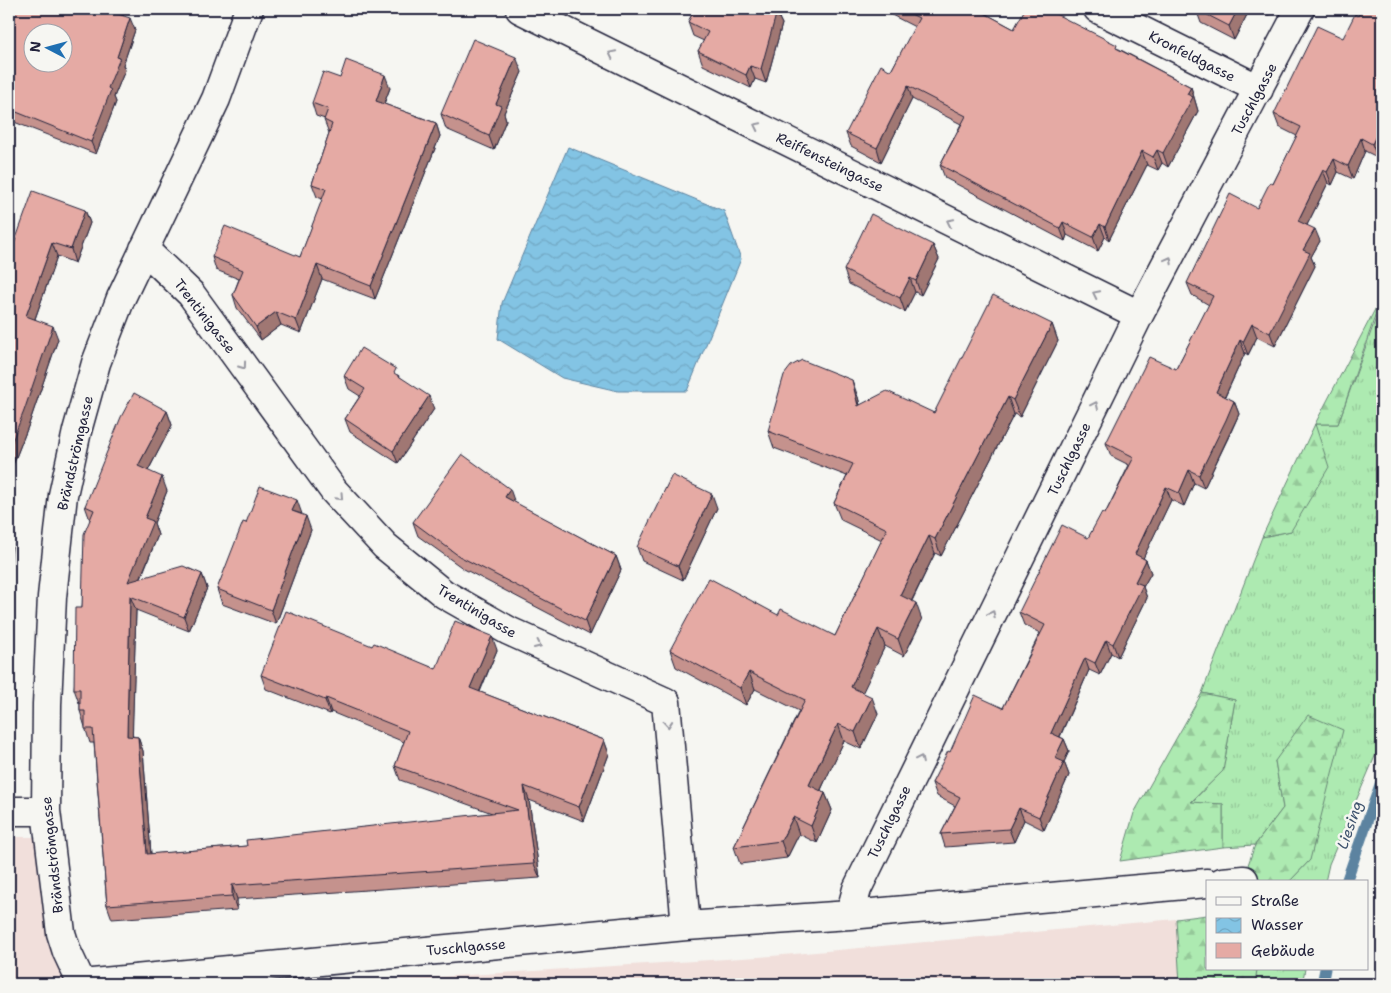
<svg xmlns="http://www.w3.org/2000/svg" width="1391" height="993" viewBox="0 0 1391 993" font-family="'Shantell Sans',sans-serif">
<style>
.built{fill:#f1dfdb}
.grass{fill:url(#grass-tufts);stroke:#688676}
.forest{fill:url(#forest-firs);stroke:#688676}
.water{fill:url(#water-waves);stroke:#5c83a0}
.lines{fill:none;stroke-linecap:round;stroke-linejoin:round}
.stream{stroke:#5c83a0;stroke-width:11}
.street-casing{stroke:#22223b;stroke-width:31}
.street{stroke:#f6f6f2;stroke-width:28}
.wall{fill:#c5928d;stroke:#22223b}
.shaded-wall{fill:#a07773;stroke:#22223b}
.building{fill:#e5aaa4;stroke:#22223b;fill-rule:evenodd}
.oneway{stroke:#9797a0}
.labels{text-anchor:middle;stroke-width:5;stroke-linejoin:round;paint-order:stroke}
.street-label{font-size:14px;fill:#22223b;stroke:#f6f6f2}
.water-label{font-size:15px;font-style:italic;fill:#3f536e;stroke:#f6f6f2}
</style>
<defs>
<pattern id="grass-tufts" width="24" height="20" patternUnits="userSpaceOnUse" patternTransform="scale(1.25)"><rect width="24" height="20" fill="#adeab1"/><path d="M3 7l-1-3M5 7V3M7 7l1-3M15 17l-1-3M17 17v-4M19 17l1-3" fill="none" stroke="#95c899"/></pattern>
<pattern id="forest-firs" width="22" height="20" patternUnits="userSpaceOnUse" patternTransform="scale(1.25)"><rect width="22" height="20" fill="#adeab1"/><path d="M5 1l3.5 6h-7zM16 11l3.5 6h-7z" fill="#95c899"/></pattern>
<pattern id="water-waves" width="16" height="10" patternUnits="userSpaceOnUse" patternTransform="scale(1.25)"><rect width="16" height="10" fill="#83c4e4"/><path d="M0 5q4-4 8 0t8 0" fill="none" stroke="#71a8c4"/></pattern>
</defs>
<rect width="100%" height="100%" fill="#f6f6f2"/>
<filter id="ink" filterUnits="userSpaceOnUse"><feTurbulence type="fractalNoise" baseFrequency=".02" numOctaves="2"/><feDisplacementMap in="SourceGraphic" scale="10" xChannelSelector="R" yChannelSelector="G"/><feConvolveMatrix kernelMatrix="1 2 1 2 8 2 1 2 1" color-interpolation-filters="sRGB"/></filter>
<g filter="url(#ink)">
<!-- built -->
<path class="built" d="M9,837H41L66,984H9Z
M1176,919L1180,984H325L772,956Z"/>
<!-- grass -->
<path class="grass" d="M1382,301V740L1329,864L1325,882H1289L1310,860L1275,761L1283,808L1255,845L1223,847V804L1191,803L1223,770L1235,700L1202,693L1262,537L1291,531L1315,424H1338Z
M1257,969H1305L1302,984H1255Z"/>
<!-- forest -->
<path class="forest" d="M1382,296L1338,424H1315L1329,467L1291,531L1262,537L1315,424Z
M1202,693L1235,700L1223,771L1191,802L1223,804V847L1120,861L1134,813Z
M1308,715L1343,730L1310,860L1289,882H1242L1255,845L1283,808L1275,761Z
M1207,915V969H1257L1255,984H1180L1176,919Z"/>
<!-- water -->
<path class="water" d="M568,147L724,211L741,259L687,391H618L562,378L498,339L502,303Z"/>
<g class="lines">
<!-- stream -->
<path class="stream" d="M1346,882L1382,779
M1322,984L1325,969"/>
<defs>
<path id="street" d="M520,9L1139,315
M1098,9L1259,89
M144,249L191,294L334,491L385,546L444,594L509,631L666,702L686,926
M9,811H46
M1222,882L1244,880
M850,915L857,889L1139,315L1300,9
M82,984L686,926L850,915L1207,883
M82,984L67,952L61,933L46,811L47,704L52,597L63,495L77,431L96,363L121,298L216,99L249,9"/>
</defs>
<!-- street casing -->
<use href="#street" class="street-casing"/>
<!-- street -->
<use href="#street" class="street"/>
</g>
<!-- wall -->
<path class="wall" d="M9,9H126L123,16L135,30L123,65L125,70L114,97L116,102L96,154L9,120Z
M584,9H598L595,14Z
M686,9H784L779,18L782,24L766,83L755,79L751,88L703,65L698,51L704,41L693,36L688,22L693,12Z
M880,9H977L1014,29L1119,49L1191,87L1198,111L1168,167L1162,163L1158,170L1147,165L1109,240L1105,237L1098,251L1067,235L1065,241L945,178L940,165L961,124L912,99L881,162L851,146L846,133L891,71L915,27Z
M1196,9H1250L1234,40L1201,23Z
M1256,9H1272L1269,15Z
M1343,38L1377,157L1365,151L1353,179L1338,172L1332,185L1328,183L1307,225L1320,241L1311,257L1315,266L1275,346L1257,337L1248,355L1245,353L1225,397L1234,401L1239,414L1231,432L1204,488L1194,483L1184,506L1171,500L1143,558L1146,560L1151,573L1143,587L1147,598L1118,657L1111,653L1100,675L1089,670L1060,737L1064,739L1069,751L1064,762L1069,775L1044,830L1024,820L1014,842L945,847L941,834L955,806L937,796L932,783L950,752L1003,708L1040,633L1024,625L1019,612L1088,538L1105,514L1129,465L1111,456L1106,443L1176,369L1209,305L1192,295L1187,283L1257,208L1273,184L1297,136L1279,127L1274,114Z
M522,72L504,113L506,120L494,150L446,129L441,114Z
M340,78L390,88L384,104L436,123L440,136L375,299L322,279L301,333L281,325L261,340L237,308L233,295L239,279L216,270L212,257H300L323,199L317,197L312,184L329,133L324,120L325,119L316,116L312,103Z
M85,210L90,223L75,263L57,256L35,319L58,339L29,424L9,475V258Z
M933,245L939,259L921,295L915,292L905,312L849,284L844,270Z
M1052,324L1058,341L1020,417L1014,414L941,556L935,553L912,601L922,620L904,656L885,646L862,692L878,714L861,749L844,741L829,772L821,790L825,793L832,810L817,843L799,834L787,858L740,864L734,847L799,711L755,689L746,705L676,667L670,650L778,615L835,636L882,540L841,520L834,503L847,476L774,448L768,431L858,397L860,405L934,413Z
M398,375L434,409L398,463L350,432L345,419L360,396L349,389L344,376Z
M167,411L172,425L148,471L167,491L154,523L158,535L141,578L202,574L207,588L189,631L136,610L132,736L138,737L143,751L151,854L247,846L492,813L400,780L395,766L404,742L331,712L330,714L266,689L261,675L372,646L436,669L497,650L480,692L604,740L609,754L584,821L529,800L540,878L237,899V910L112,919L107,905L94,743H90L80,711V703H79L74,689L82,608L90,520L85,506Z
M515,503L616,556L621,570L590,635L464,569L418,536L413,522Z
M717,508L683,580L642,561L637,547Z
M302,515L311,530L276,624L222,604L217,589L246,523Z"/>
<!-- shaded-wall -->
<path class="shaded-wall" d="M117,9H126L119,25L115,13Z
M593,9H598L595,14Z
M773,9H784L779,18L782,24L766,83L761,69Z
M1238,9H1250L1234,40L1229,26Z
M1266,9H1272L1269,15Z
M130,18L135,30L123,65L125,70L114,97L116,102L96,154L91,142L117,57Z
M516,57L522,72L504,113L506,120L494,150L489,136L496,104Z
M750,66L755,79L751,88L746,75Z
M385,75L390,88L380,114L376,101Z
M908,86L912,99L881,162L877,148Z
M1191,87L1198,111L1168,167L1163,153L1187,94Z
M436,123L440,136L375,299L371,286Z
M1382,123V145L1377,157L1372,144Z
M1361,138L1365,151L1353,179L1348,166Z
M1157,150L1162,163L1158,170L1153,157Z
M1142,151L1147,165L1109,240L1105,227Z
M1334,159L1338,172L1332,185L1327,172Z
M1323,170L1328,183L1303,233L1298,221Z
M85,210L90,223L75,263L71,249Z
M1063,222L1067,235L1065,241L1060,228Z
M1100,224L1105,237L1098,251L1093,237Z
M1315,229L1320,241L1311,257L1315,266L1275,346L1270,333L1303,250Z
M52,243L57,256L31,330L26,316Z
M933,245L939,259L921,295L916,281Z
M317,265L322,279L301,333L296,320Z
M910,278L915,292L905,312L900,298Z
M276,312L281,325L261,340L256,327Z
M1052,324L1058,341L1020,417L1013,400Z
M1252,324L1257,337L1248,355L1243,342Z
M53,326L58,339L29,424L9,475V449Z
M1240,340L1245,353L1221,405L1216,392Z
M852,380L858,397L864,423L858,406Z
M429,396L434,409L398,463L393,451Z
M1008,397L1014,414L941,556L935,539Z
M1234,401L1239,414L1204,488L1199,475Z
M167,411L172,425L143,480L138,466Z
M1189,470L1194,483L1184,506L1179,493Z
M162,477L167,491L154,523L158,535L133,596L128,582L145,518Z
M1166,487L1171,500L1139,567L1135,554Z
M510,489L515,503L505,497Z
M712,494L717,508L683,580L678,566Z
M297,500L302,514L292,511Z
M9,508L14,522L9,586Z
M306,516L311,530L276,624L271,610Z
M929,536L935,553L906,612L900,595Z
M616,556L621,570L590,635L585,621Z
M1146,560L1151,573L1143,587L1147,598L1118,657L1113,644L1135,582Z
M202,574L207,588L189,631L184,617Z
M130,596L136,610L132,750L127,736Z
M916,603L922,620L904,656L898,639Z
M878,629L885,646L857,704L851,687Z
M492,636L497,650L475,702L470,688Z
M1106,640L1111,653L1100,675L1095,663Z
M1085,658L1089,670L1056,745L1051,733Z
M749,672L755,689L746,705L740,688Z
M872,697L878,714L861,749L855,732Z
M326,698L331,712L330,714L325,700Z
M838,724L844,741L815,802L809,785Z
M138,737L143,751L152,868L147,854Z
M1064,739L1069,751L1060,771L1055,758Z
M604,740L609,754L584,821L579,807Z
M1064,762L1069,775L1044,830L1039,817Z
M524,786L529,800L540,878L534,864Z
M825,793L832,810L817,843L811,826Z
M1019,808L1024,820L1014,842L1009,829Z
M793,817L799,834L787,858L781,841Z
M232,885L237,899V910L232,896Z"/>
<!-- building -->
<path class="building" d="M9,9H117L115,13L130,18L117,57L120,58L108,88L111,90L91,142L9,109ZM32,32H62V62H32Z
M695,9H773L777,11L761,69L750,66L746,75L698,51L708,32L688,22Z
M901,9H977L1014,29L1025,9H1046L1117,45L1116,48L1191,87L1187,94L1193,97L1163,153L1157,150L1153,157L1142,151L1105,227L1100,224L1093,237L1063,222L1060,228L940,165L966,116L908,86L877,148L846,133L881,65L891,71L919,18Z
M1196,9H1238L1229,26Z
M1362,9H1382V123L1372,144L1361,138L1348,166L1334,159L1327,172L1323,170L1298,221L1315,229L1303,250L1310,253L1270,333L1252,324L1243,342L1240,340L1216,392L1234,401L1226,420L1199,475L1189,470L1179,493L1166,487L1135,554L1146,560L1135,582L1143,585L1113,644L1106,640L1095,663L1085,658L1051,733L1064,739L1055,758L1064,762L1039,817L1019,808L1009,829L941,834L960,797L932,783L948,751L950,752L975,695L1003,708L1045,625L1019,612L1062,525L1088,538L1102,512L1105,514L1134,457L1106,443L1149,357L1176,369L1213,296L1187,283L1230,194L1257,208L1270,182L1273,184L1301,127L1274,114L1317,26L1343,38L1355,14L1358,16Z
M473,39L516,57L496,104L501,106L489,136L441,114Z
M346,60L385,75L376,101L436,123L371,286L317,265L296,320L276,312L256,327L233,295L243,270L212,257L225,226L300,257L326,189L312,184L332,124L324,120L328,109L312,103L323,72L340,78Z
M33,191L85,210L71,249L52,243L26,316L53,326L24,411L9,449V258Z
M871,214L933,245L916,281L910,278L900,298L844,270Z
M993,295L1052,324L1013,400L1008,397L935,539L929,536L900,595L916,603L898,639L878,629L864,659L851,687L872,697L855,732L838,724L823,755L809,785L825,793L811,826L793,817L781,841L734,847L805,700L749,672L740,688L670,650L709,578L778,615L781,609L835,636L887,529L834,503L853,464L768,431L784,375L791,366L802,360L852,380L858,406L887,391L934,413Z
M361,348L396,369L394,373L429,396L393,451L345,419L365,389L344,376Z
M134,393L167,411L138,466L162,477L145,518L153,521L128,582L183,566L202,574L184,617L130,596L127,736L138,737L147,854L247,846L246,840L518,810L395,766L408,731L326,698L325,700L261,675L286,611L372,646L374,643L436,669L455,621L492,636L470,688L604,740L579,807L524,786L534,864L232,885V896L107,905L93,729H85V711H80V689H74L75,608H82L84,534L94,510L85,506L121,417Z
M462,454L510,489L505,497L616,556L585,621L459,556L413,522Z
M672,475L712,494L678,566L637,547Z
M260,486L297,500L292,511L306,516L271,610L217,589L243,522L246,523Z"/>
<!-- one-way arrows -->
<defs><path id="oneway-chevron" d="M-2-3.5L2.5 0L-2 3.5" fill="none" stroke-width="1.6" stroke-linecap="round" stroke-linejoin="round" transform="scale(1.25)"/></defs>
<g class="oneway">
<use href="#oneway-chevron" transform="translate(612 54) rotate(-154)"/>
<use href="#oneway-chevron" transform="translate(757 126) rotate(-154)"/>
<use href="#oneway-chevron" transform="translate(950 222) rotate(-154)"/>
<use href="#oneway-chevron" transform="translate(1169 260) rotate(-62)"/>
<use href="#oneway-chevron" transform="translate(1096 294) rotate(-154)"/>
<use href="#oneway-chevron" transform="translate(243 366) rotate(54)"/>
<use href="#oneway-chevron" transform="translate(1095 405) rotate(-64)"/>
<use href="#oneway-chevron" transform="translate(340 497) rotate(47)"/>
<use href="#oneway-chevron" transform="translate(992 614) rotate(-64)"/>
<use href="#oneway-chevron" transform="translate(538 645) rotate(25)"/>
<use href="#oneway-chevron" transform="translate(668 724) rotate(85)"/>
<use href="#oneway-chevron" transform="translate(920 759) rotate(-64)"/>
</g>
</g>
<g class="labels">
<!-- street labels -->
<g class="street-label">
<text transform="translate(1192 56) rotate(27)" y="5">Kronfeldgasse</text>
<text transform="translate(1254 99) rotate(-62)" y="5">Tuschlgasse</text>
<text transform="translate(830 162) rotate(26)" y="5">Reiffensteingasse</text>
<text transform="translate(205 316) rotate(52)" y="5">Trentinigasse</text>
<text transform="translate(75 453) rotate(-77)" y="5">Brändströmgasse</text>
<text transform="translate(1069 459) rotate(-64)" y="5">Tuschlgasse</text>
<text transform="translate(477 611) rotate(31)" y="5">Trentinigasse</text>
<text transform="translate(889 822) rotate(-64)" y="5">Tuschlgasse</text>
<text transform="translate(52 855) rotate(-96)" y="5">Brändströmgasse</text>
<text transform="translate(466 947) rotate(-5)" y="5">Tuschlgasse</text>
</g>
<!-- water labels -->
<g class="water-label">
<text transform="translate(1350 825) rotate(-71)" y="5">Liesing</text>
</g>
</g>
<!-- margin -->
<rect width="1391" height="993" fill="none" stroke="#f6f6f2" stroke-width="30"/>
<rect x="15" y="15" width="1361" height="963" fill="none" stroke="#22223b" stroke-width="2" filter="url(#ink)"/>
<!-- legend -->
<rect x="1206" y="880" width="162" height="90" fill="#f6f6f2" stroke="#a1a1a9"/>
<rect x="1216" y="897" width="25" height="8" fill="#f6f6f2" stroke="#a1a1a9"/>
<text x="1251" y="906" font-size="15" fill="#22223b">Straße</text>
<rect x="1216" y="918" width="25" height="15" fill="url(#water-waves)" stroke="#a1a1a9"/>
<text x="1251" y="930" font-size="15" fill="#22223b">Wasser</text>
<rect x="1216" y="943" width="25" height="15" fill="#e5aaa4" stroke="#a1a1a9"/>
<text x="1251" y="956" font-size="15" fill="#22223b">Gebäude</text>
<!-- north arrow -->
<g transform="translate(48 48) rotate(276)"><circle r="24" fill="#f6f6f2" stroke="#a1a1a9"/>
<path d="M0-4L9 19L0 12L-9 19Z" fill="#1f6fb2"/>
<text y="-8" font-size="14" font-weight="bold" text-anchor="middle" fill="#22223b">N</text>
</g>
</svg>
